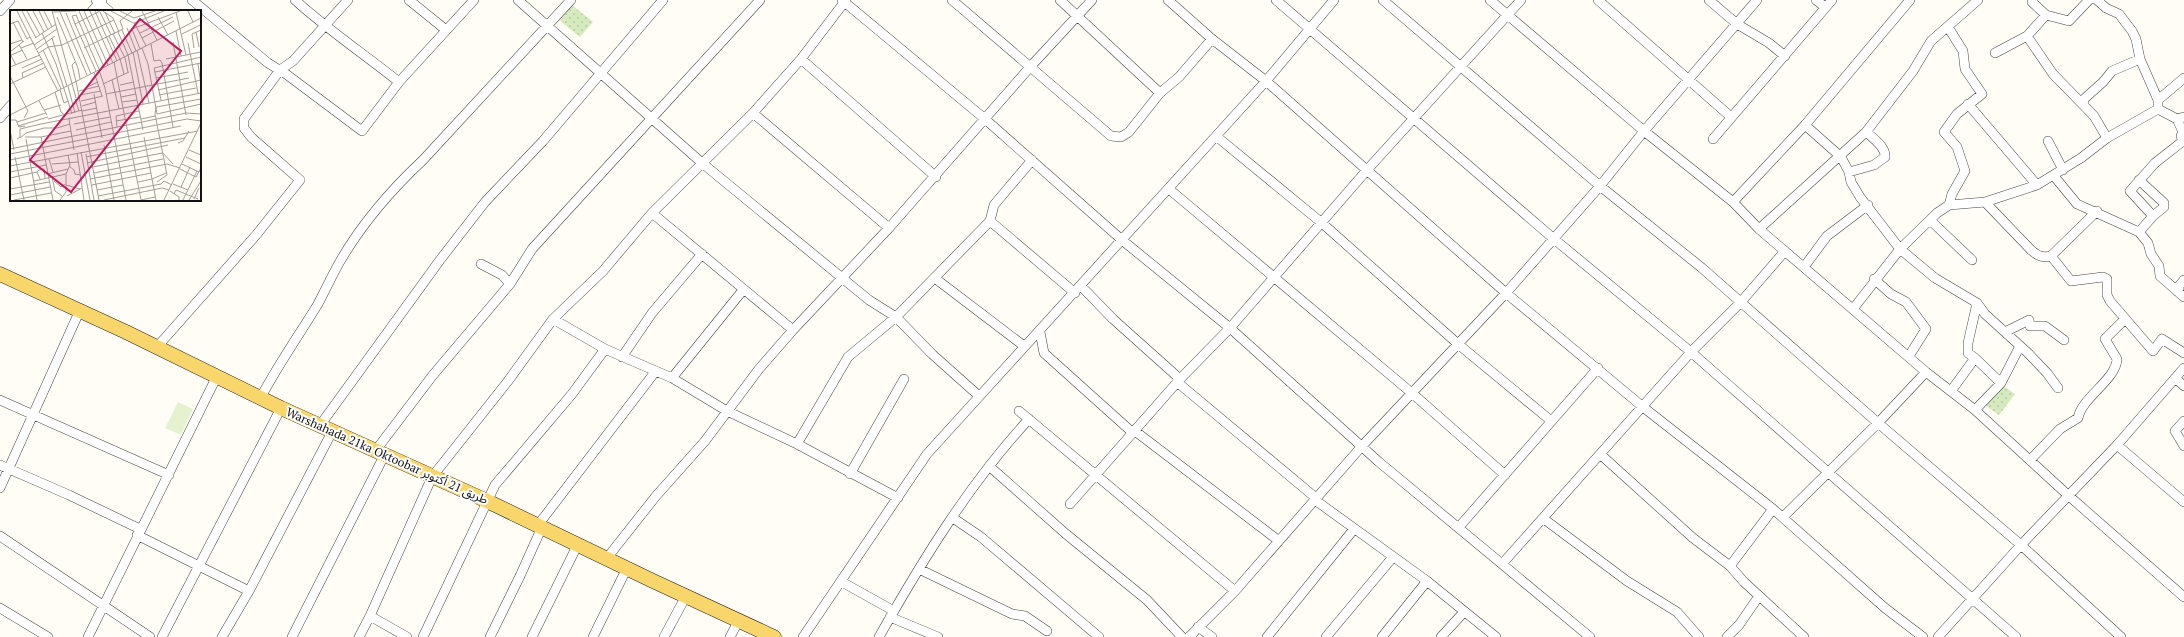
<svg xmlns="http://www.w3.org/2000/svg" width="2184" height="637" viewBox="0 0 2184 637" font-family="'PT Serif','Noto Sans Arabic',serif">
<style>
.grass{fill:url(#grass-dots)}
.pitch{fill:#e6f2cf}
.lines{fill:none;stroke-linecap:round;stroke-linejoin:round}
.minor-casing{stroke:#444;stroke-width:10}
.primary-casing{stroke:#222;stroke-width:15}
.minor{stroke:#fff;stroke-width:9}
.primary{stroke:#f9d66b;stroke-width:14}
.labels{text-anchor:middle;stroke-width:4;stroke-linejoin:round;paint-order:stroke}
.street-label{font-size:12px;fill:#111;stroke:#fff}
.inset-road{fill:none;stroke:#a09f9a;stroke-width:1}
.view{fill:#c2185b;fill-opacity:0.15;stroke:#c2185b;stroke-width:2}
.inset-edge{fill:none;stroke:#111;stroke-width:2}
</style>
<defs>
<pattern id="grass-dots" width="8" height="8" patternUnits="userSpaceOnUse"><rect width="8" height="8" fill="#d5ebbd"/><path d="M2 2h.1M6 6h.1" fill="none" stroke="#b6c8a1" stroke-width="1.8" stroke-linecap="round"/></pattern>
</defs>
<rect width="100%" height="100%" fill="#fffdf5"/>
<!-- grass -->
<path class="grass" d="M572,5L593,22L580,37L560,21Z
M2002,385L2015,394L1999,415L1986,406Z"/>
<!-- pitch -->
<path class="pitch" d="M178,402L193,409L181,435L165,428Z"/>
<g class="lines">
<defs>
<path id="minor" d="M96,0L109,11
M192,0L268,63L286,74L362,131L399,82L474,0
M295,0C328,30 364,54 399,82
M409,0L446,30
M518,0L702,163L869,300L896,317L932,354L979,396
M842,0L985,119L1122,240L1230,328L1379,462L1590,637
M952,0L1111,136L1121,137L1129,132L1160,93L1179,77L1212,39
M1060,0L1160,93
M1168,0L1212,39L1266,81L1506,293L1643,407L1773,509L1885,608L1923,637
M1276,0L1554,239L1691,352L2016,637
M1383,0L1600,186L1702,268L1878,423L2021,545L2121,637
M1490,0L1644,131L1733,202L1759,229L1926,372L1975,410L2069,496L2184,597
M1598,0L1731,117
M1709,0L1737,24L1769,43L1785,56
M1816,0L1825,7
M2033,0L2032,2L2046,15L2069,21L2089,0
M2097,0L2106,8L2119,14L2132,31L2136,39L2140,59L2158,100
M0,11L10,0
M92,11L102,0
M1948,27L1963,51L1965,69L1982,94L1957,114L1944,132L1957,147L1965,171L1952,194L1949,205
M2027,36L2053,74L2094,116L2107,138
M1995,53L2027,36L2046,15
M801,59L936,177
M1968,104L2037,185
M2083,104L2084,99L2103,82L2112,71L2140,59
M2158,109L2177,119L2184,117
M753,113L889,228
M0,118L11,105
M1805,125L1841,157L1849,172L1851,182L1860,197L1900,249L1935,278L1977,303L1985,314L2028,353L2047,373L2058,388
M1216,136L1322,223L1458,344L1550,420
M1713,139L1832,0
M2048,141L2063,170
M1849,172L1874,165L1885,157C1886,147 1873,138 1866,132
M2054,176L2077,204L2139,232L2148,243L2151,254L2159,266L2160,276L2184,297
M2139,180L2164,203V207L2153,216
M1169,189L1413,394L1505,475
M1733,202L1805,125L1910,0
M1985,202L2031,250C2038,256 2042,258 2051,256L2071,281L2103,277L2107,279V295L2110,301L2153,351L2162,339L2184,353
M652,213L793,330
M1930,220L1972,260
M990,221L1075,293
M1759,229L1866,132L1913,71L1931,41L1978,0
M2139,232L2153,216L2130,191L2155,163L2183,141L2181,136L2183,132L2177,119
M2051,256L2097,211
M481,264L502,275L510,284
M1804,267L1827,236L1868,205
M936,279L1024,346
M1874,279L1891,294L1906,302L1926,329L1909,356
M1081,286L1113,319L1180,379
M2178,292L2179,286L2184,280
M1853,309L1900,249L1937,213L1949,205L1985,202L2037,185L2081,158L2107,138L2158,109V100L2184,78
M553,319L605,349L672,378L727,411L797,444L898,498
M1040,332L1044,353L1133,433
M2005,332L2029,320L2030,326H2045L2064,340
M157,347L257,234L300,180L251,137L244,128V119L280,70L293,61L348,0
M622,357L652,313L702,254
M1975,358L1968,353V343L1977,303
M672,378L743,290
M2175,378L2184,386
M1177,382L1316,498
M1951,391L1975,358L2001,383
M261,397C278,365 299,335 318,304C326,289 333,273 342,258C364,221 392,189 423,160L571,0
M0,400L169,475
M1975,410L2001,383L2020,346
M1019,411L1235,591
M2184,421L2175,431L2184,446
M321,424L440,260L485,202L543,141L663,0
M1135,431L1279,541
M797,444L848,357L896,317L990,221L994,205L1032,160
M2117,445L2184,502
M376,450L433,375L510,284L532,249L760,0
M1600,454L1693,538L1730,566L1744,582L1804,637
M2030,460L2060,429L2078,418C2082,397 2116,380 2117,359L2105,339L2125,319
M0,465L69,495L140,529
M989,466L1066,534L1147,600L1182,637
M850,474L904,379
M0,488L80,310
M1315,500L1427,581L1496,637
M1070,504L1180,379L1230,328L1367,170L1521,0
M1783,517L1878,423L1926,372
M953,518L981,537L1099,637
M1544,519L1627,581L1677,612L1699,637
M538,525L655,372
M1459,527L1598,368
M137,535L249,591
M0,536L150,637
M607,558L656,496L705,441L759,369L793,330L889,228L1031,66L1092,0
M1502,564L1691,352L1740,303L1785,251
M1730,566L1773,509
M919,569L1012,614L1025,616L1047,631
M842,582L894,611
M0,608L48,637
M370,616L407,637
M890,617L938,637
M1198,627L1212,637
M88,637L217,376
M162,637L281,408
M222,637L249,591L333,430
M292,637L385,454
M359,637L370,616L432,477L508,381L553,319L603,271L652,213L753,113L801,59L846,0
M423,637L495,485L572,394L605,349
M490,637L520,576L542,527
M532,637L578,544
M593,637L627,568
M664,637L686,596
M730,637L739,620
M803,637L927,454L1266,81L1334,0
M879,637C922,561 969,484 1029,419
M1189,637L1235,591L1362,446L1506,293L1600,186L1644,131L1757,0
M1267,637L1354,529
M1326,637L1393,557
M1382,637L1427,581
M1441,637L1464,612
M1727,637L1739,625L1759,596
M1938,637L2021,545L2117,445L2184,368"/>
<path id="primary" d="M0,274L126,332L281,408L487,501L653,581L774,637"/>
</defs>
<!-- minor casing -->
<use href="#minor" class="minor-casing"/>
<!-- primary casing -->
<use href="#primary" class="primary-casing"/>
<!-- minor -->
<use href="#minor" class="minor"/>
<!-- primary -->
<use href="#primary" class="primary"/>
</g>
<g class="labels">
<!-- street labels -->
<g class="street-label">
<text transform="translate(387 456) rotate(24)" y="4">Warshahada 21ka Oktoobar طريق 21 أكتوبر</text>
</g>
</g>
<!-- overview -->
<g transform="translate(10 10)">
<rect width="191" height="191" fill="#fffdf5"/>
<path class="inset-road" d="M7,1L20,27M12,1L26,28M17,1L30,25M23,1L34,22M29,1L38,20M34,1L42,17M42,1L66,88M69,1L94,57M74,1L98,55M80,1L103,53M85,1L107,51M93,1L103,8L109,22M101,1L125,14L136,36M110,1L124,8L145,1M132,1L147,30M178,1L183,12M42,2L66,1M50,2L77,65M90,2L101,25M95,2L105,24M166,2L176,45M56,3L81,64M66,5L79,35M47,7L68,58L70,69M148,7L158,25M3,12L13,32M124,13L154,1M0,14L8,11L17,29L20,27L48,81M65,14L62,6L67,5M117,18L126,41M112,20L122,43M166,21L171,46M108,22L118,45L133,120M186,22L189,37M32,23L46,54L58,91M130,23L163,7M103,24L115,48L118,62M172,24L190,15M99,26L110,49M25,28L46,14M42,28L57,76M132,28L164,11M163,32L176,105M178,33L188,83M0,34L12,30M141,34L144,51L150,50L152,53L163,117M9,35L17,49M24,35L47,19M79,36L89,59M11,38L24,33M74,38L113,19L110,11L122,1M132,38L138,54L147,104M184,38L182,24L191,20M27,39L45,26M130,39L122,19L170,1M33,40L51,79M127,40L139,93M0,42L14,31M123,42L133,94M29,43L38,37L52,35L104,10M0,44L6,55M1,45L13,40M110,49L114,64M156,49L191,42M65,52L62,55L66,72M104,52L131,190M188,54L191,75M0,57L30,45M12,58L32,49M89,60L95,78L116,190M86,61L65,14L90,1M84,62L92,86M145,62L191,53M0,66L18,101L14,108M13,68L12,63L34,53M146,68L178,62M102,70L109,99M66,71L89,190M0,74L36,57M93,74L119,62M110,75L124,72M58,76L65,103M77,77L88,72M50,80L54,93L58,91M148,80L191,70M69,81L89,76M45,82L51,102L55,105M84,84L92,128M96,84L179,68M70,85L91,81M149,85L186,78M111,87L126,84M65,89L69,101M151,90L144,58L191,47M29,91L37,105M58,91L62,104M71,91L93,86M112,92L127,90M72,96L86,92M146,97L145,104L157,165L147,172M146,97L191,89M34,100L51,95M72,101L87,98M147,104L191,94M0,105L191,8M38,109L72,100M59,109L64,140M131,109L145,106M0,110H6L9,117L15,116M106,111L130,107M7,112L36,103M64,114L100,107M8,116L38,107M107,117L106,106L129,101M0,120L4,140M66,120L101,112M15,127H31L61,121M31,127L43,190M134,127L146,190M10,128L16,123L34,118H47L60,114M7,129L10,127V119L31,114L191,83M16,129L27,190M168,133L173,131L179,121M94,135L104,190M0,139L176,103L191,104M179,140L191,145M71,142L80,190M152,142L163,154M67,143L74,190M0,144L177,109L191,111M76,144L84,190M5,147L14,190M76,147L175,128M176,147L191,154M39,149L43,162M0,150L171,116M77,153L158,135M42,154L68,152M172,154L189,162M0,156L188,121M59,156L64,160L65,164L71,165M78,158L152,143M170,159L186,167L191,158M0,162L36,155M84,163L153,149M37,164L58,159M42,167L45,181L52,186M0,168L27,162M30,169L27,162L29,160L34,159L35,168M80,169L157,154L170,158M142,169L156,163M24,171L56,164M44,171L51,177L55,174M128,172L142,169M163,174L178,180M56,175L70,179M82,175L141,163M171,177L180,157M0,179L39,172M87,180L113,175M160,181L169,187V190M164,184L166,180L188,189M0,185L40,177M57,186L72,178M88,186L151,174L154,171L162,175M184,189L189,178M4,190L41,183M50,190L56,182V164L60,155L58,145M94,190L152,178L159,180M131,190L145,187M154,190L191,113M173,190L187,161M179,190L191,171"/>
<path class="view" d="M130,9L171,41L61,182L20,150Z"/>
<rect width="191" height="191" class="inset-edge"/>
</g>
</svg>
